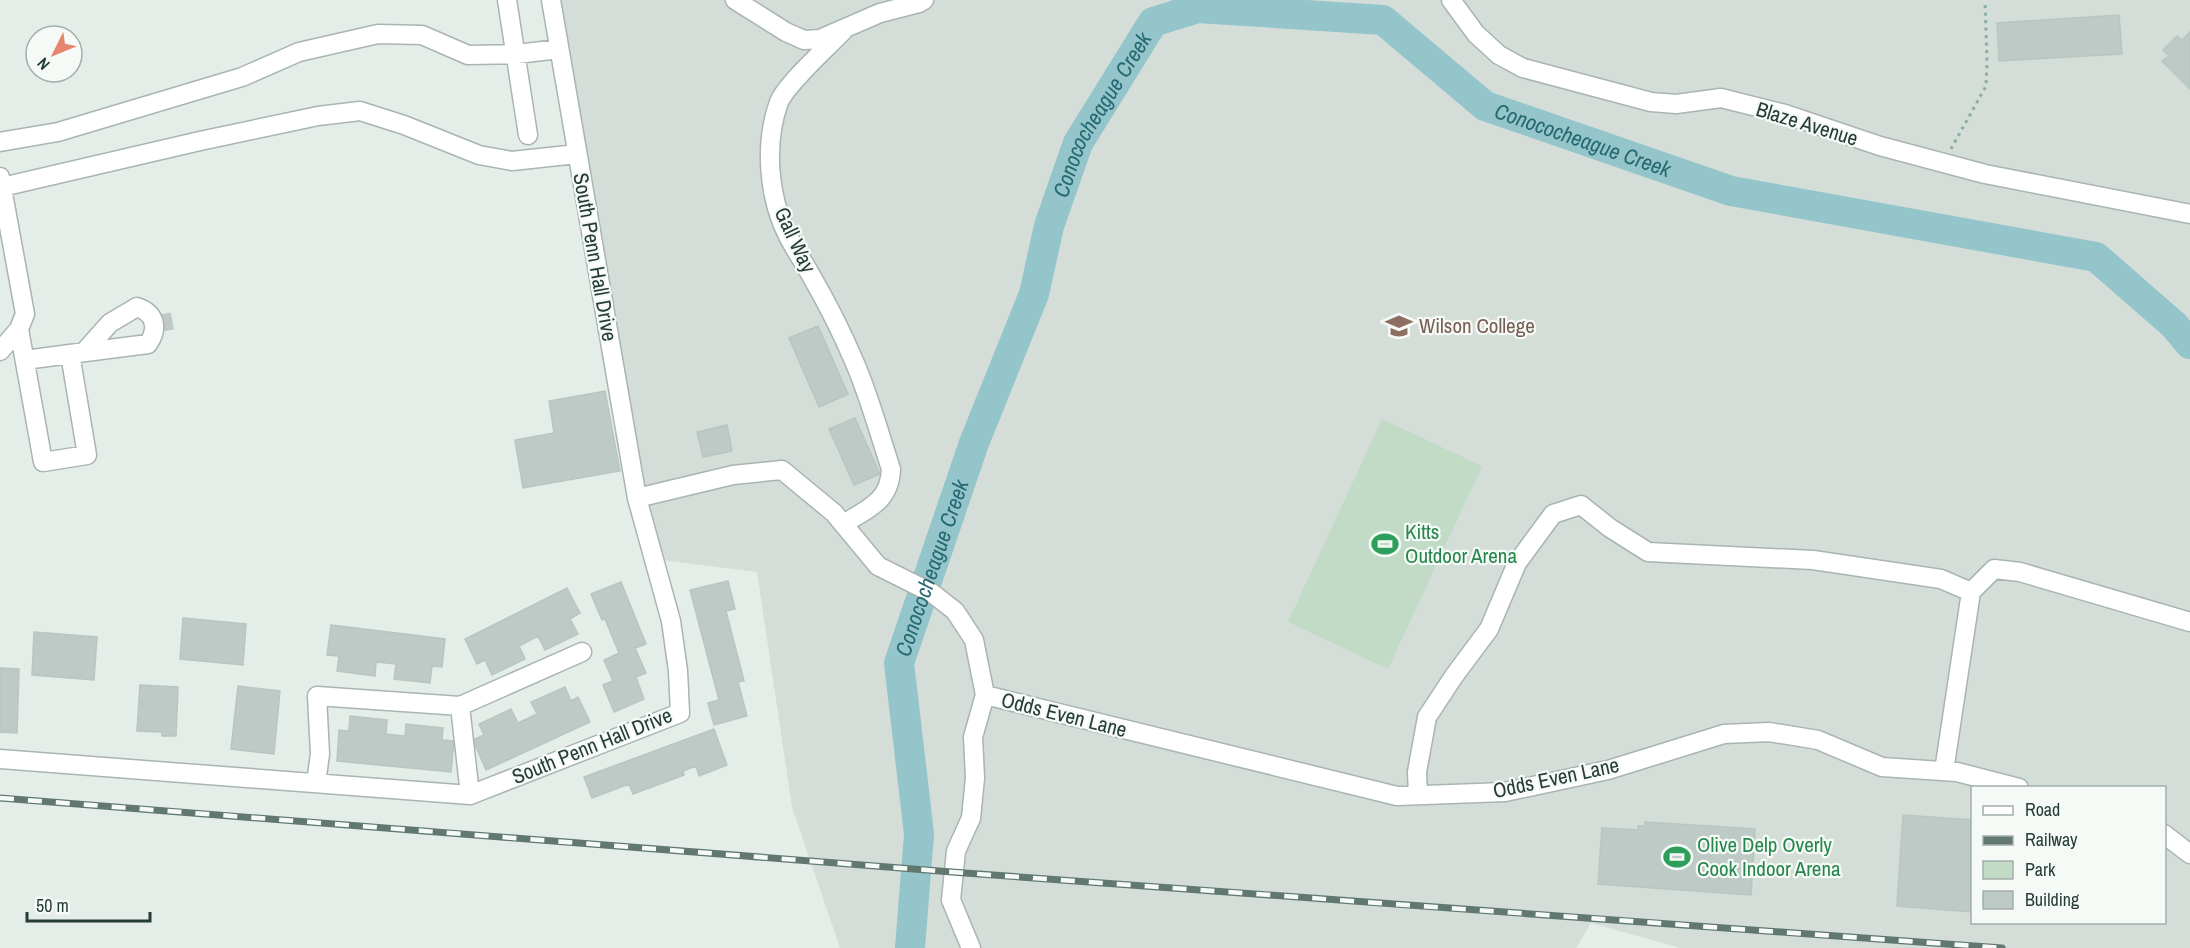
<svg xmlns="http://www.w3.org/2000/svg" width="2190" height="948" viewBox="0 0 2190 948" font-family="'Archivo Narrow',sans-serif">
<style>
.built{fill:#d4ddd8;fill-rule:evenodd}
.green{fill:#c1dbc7}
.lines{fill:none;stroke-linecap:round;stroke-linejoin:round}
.river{stroke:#94c5cb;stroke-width:30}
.building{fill:#becac5;stroke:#b8c6c0;stroke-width:1.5}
.minor-tunnel{stroke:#bfcac5;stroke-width:18;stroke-dasharray:18 9;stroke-linecap:butt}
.minor-casing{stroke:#a8b5b0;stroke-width:21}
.path{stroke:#89ada0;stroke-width:3;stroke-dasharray:3 4.5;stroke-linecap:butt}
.minor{stroke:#fff;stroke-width:18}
.rail-casing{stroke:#617871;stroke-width:7}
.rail{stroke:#f6faf7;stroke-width:4.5;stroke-dasharray:14;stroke-linecap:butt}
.labels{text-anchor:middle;stroke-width:4.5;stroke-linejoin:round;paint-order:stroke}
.street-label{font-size:21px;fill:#263d36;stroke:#f6faf7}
.education-label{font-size:21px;fill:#785e54;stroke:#f6faf7;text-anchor:start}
.leisure-label{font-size:21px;fill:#27864d;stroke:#f6faf7;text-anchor:start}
.water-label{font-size:22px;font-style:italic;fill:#266973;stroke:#f6faf7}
</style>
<rect width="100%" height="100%" fill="#e5ede9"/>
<!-- built -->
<path class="built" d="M551,0H2190V948H1681L1591,923L1576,948H840L792,807L757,572L654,559ZM1972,788H2164V922H1972Z"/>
<!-- green -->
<path class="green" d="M1382,419L1482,466L1388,669L1288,622Z"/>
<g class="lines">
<!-- river -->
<path class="river" id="s1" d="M910,948L919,834L899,663L974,443L1034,294L1049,226L1078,143L1153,22L1198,8L1383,20L1485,106L1731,191L2096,257L2174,325L2190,344"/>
</g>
<!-- building -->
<path class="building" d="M2119,15L2122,54L1999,61L1997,23Z
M2190,32V89L2162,61L2169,56L2163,50L2177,36L2182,40Z
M818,326L848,394L819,407L789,338Z
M605,391L620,471L523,488L515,440L554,433L549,401Z
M855,418L880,474L854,485L829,429Z
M727,425L732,451L703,457L697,432Z
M728,581L735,609L726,611L744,681L738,682L747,716L714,725L708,703L719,700L690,590Z
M621,582L646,644L635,648L646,673L636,677L644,699L614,712L603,685L613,681L604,660L619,653L605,619L602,620L591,594Z
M567,588L580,613L570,619L578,634L545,650L538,636L519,646L525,659L492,675L485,660L477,664L465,639Z
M183,618L246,624L243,665L180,659Z
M331,625L445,639L442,667L432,666L430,683L394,679L396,664L376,662L375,676L337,671L339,656L327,655Z
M34,632L97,637L94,680L32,675Z
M0,668L19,669L17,733L0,732Z
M140,685L178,687L176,736H162V732L137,731Z
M238,686L280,691L274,754L231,749Z
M565,687L571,701L578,697L590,722L486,770L473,740L484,735L479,724L511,709L518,723L537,714L531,702Z
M350,716L387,720L386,734L405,736L406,724L443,728L442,740L454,741L451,772L337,761L339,730L349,731Z
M714,729L727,765L699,776L696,766L683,771L684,775L633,794L629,784L592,798L584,777Z
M1903,815L1972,820V912L1897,906Z
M1645,822L1755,829L1751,895L1598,884L1602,828L1638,830V826H1645Z"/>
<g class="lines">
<!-- minor-tunnel -->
<path class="minor-tunnel" d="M162,314L165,331"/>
<defs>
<path id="minor" d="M507,0L528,135
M735,0L786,32L804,40L820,39L880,13L919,3L924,0
M1451,0L1476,34L1499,55L1523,68L1651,102L1676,104L1721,98L1785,114L1880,146L1985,174L2190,214
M0,142L58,132L242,77L299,52L378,34L422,35L468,55L517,54L559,49
M2,187L200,141L318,116L360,111L404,125L479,155L512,161L577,154
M19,329L43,462L87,455L70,354L25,360
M0,351L19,329L25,314L0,177
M70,354L148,344C159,328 155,313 137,307L110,323L84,352
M637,498L733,475L782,470L834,513L878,566L932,593L955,611L974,640L985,695L973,737L975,778L971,818L956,851L951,900L971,948
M843,524C868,509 890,501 891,469C879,433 869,395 854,361C842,333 828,305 813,279C805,264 795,250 788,236C768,197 764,143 779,102C787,83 830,45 846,28
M985,695L1397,796L1505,792L1608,770L1724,734L1769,732L1818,740L1882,767L1957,772L2019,788
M460,706L470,795
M0,759L470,795L680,713L678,671L671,621L637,498L551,0
M1944,771L1971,592L1994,569L2020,572L2190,622
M316,783L320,754L317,696L460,706L582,652
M1418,795L1417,772L1427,717L1454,676L1489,629L1517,563L1553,514L1581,505L1610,528L1648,552L1813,560L1941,579L1971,592
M2164,834L2190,854"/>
</defs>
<!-- minor casing -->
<use href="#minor" class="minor-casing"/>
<!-- path -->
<path class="path" d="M1951,149L1986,86L1987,62L1985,1"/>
<!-- minor -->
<use href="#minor" class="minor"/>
<defs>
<path id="rail" d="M0,798L965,873L2002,948"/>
</defs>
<!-- rail casing -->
<use href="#rail" class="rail-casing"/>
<!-- rail -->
<use href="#rail" class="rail"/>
</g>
<!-- icons -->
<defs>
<symbol id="university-bare" viewBox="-9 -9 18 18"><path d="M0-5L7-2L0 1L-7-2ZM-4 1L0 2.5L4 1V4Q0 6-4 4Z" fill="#8d6e63" stroke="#f6faf7" stroke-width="2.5" paint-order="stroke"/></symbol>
<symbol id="stadium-bare" viewBox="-9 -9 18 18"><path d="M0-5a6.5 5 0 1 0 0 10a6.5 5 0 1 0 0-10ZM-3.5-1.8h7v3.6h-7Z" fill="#2e9e5b" stroke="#f6faf7" stroke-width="2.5" paint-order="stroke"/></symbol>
</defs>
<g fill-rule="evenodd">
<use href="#university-bare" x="1380" y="307" width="38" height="38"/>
<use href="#stadium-bare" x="1366" y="525" width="38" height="38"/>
<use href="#stadium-bare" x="1658" y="838" width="38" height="38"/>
</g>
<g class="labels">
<!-- street labels -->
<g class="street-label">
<text transform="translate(1807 124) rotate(17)" y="7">Blaze Avenue</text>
<text transform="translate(795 240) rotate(65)" y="7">Gall Way</text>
<text transform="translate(595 257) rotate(80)" y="7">South Penn Hall Drive</text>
<text transform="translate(1064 715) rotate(14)" y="7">Odds Even Lane</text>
<text transform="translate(592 746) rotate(-22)" y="7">South Penn Hall Drive</text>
<text transform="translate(1556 778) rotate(-12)" y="7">Odds Even Lane</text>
</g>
<!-- education labels -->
<g class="education-label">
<text x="1419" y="333">Wilson College</text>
</g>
<!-- leisure labels -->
<g class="leisure-label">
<text x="1405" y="539">Kitts<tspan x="1405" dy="24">Outdoor Arena</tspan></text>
<text x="1697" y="852">Olive Delp Overly<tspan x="1697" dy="24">Cook Indoor Arena</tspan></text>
</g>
<!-- water labels -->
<g class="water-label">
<text dy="8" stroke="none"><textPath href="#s1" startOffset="873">Conococheague Creek</textPath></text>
<text dy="8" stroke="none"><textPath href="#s1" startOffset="1449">Conococheague Creek</textPath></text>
<text dy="8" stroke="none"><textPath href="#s1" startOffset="387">Conococheague Creek</textPath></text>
</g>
</g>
<!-- legend -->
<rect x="1971" y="786" width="195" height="138" fill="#f6faf7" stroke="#a3aeaa" stroke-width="1.5"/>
<rect x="1983" y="806" width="30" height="9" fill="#ffffff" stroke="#a3aeaa" stroke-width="1.5"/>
<text x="2025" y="816" font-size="18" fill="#263d36">Road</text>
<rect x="1983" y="836" width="30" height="9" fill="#617871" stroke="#a3aeaa" stroke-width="1.5"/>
<text x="2025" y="846" font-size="18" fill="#263d36">Railway</text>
<rect x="1983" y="861" width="30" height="18" fill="#c1dbc7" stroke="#a3aeaa" stroke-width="1.5"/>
<text x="2025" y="876" font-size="18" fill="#263d36">Park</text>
<rect x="1983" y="891" width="30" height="18" fill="#becac5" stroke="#a3aeaa" stroke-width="1.5"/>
<text x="2025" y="906" font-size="18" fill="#263d36">Building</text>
<!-- north arrow -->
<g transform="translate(54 54) rotate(227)"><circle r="28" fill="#f6faf7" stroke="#a3aeaa" stroke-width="1.5"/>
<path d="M0-4.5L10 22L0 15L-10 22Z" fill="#e3866d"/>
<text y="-9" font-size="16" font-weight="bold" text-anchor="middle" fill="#263d36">N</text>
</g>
<!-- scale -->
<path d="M27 912v9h123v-9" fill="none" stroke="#263d36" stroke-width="3"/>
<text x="36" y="912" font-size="18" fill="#263d36" stroke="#f6faf7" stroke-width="4.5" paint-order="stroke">50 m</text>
</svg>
